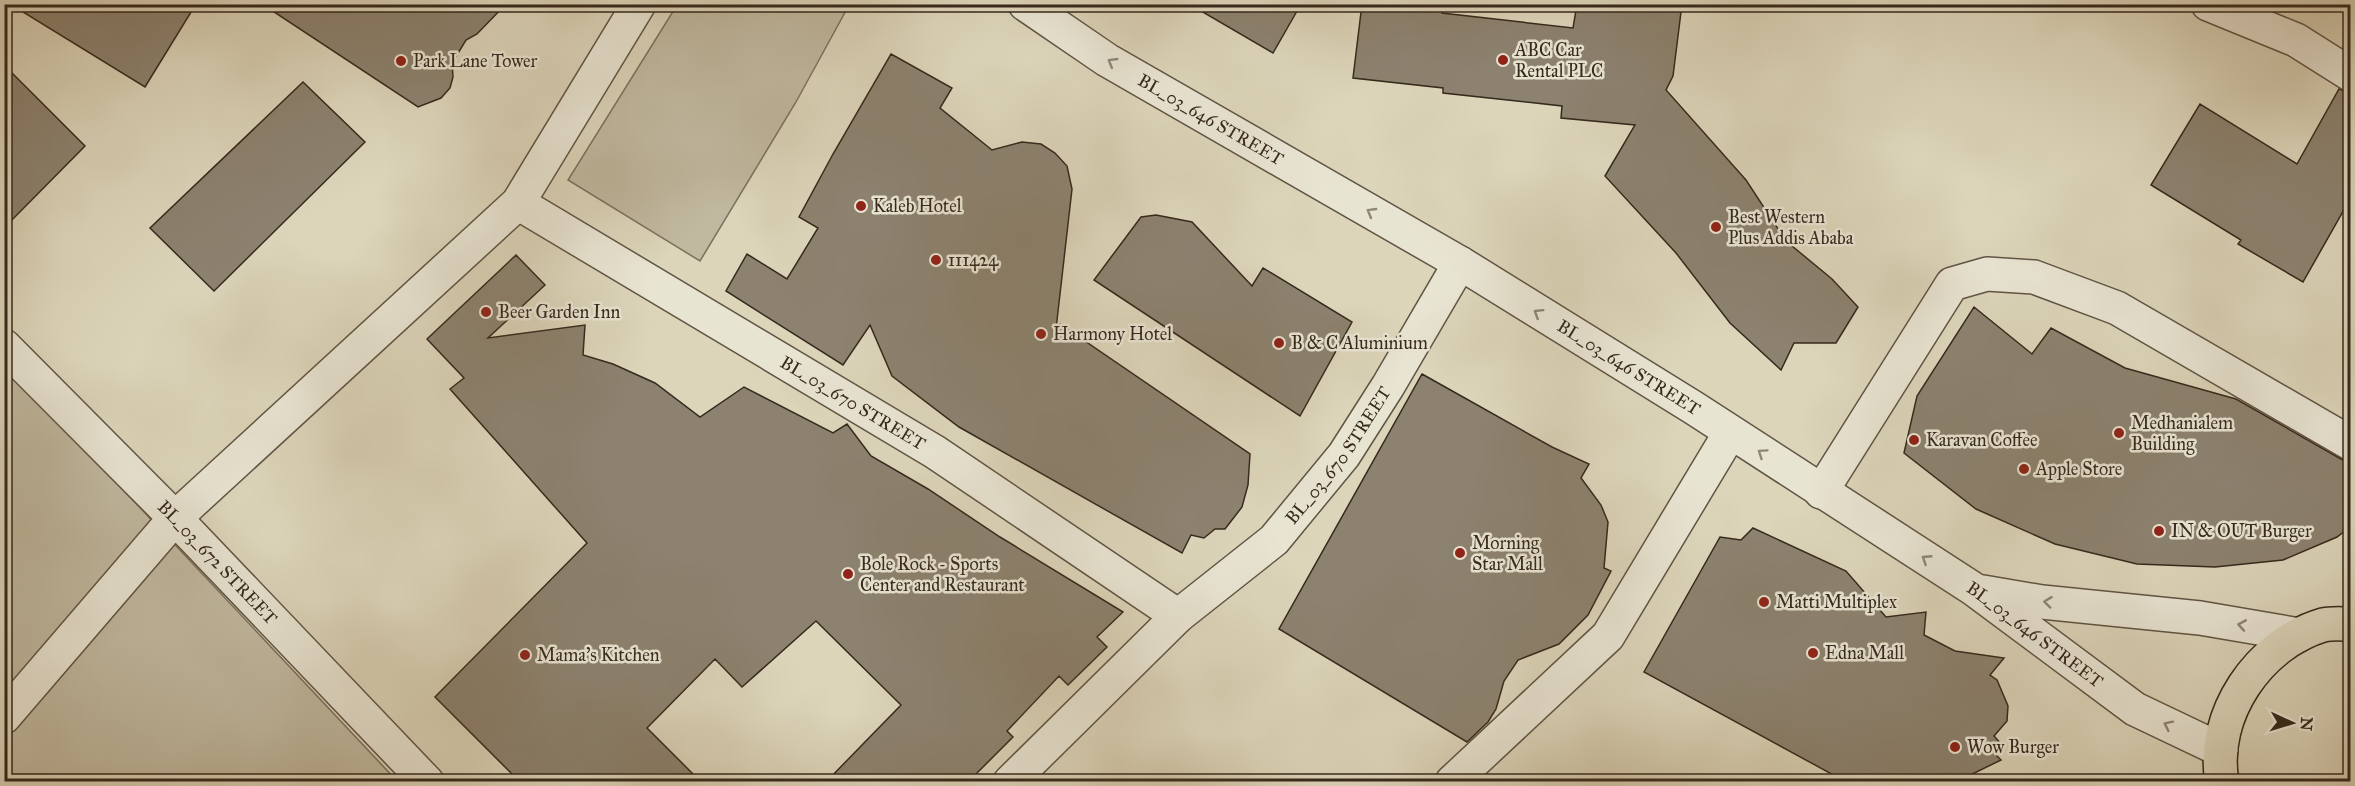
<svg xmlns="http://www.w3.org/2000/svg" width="2355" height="786" viewBox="0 0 2355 786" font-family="'IM FELL Great Primer',serif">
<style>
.green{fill:#c0b89f;stroke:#7b705e;stroke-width:1.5}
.building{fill:#8c826f;stroke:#36291d;stroke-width:1.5}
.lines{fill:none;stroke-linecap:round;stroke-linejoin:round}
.minor-casing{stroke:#605444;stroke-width:36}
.primary-casing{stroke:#36291d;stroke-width:36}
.minor{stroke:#e8e4d2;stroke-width:33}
.primary{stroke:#dcd5ba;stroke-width:33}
.oneway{stroke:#8f8678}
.poi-dot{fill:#8f2418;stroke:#e8e4d2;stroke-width:2}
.labels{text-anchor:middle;stroke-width:5;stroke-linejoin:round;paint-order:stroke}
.poi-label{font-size:18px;fill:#36291d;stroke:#e8e4d2;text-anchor:start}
.street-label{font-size:18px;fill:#36291d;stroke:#e8e4d2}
</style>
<rect width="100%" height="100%" fill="#dcd5ba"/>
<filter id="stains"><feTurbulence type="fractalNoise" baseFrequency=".00333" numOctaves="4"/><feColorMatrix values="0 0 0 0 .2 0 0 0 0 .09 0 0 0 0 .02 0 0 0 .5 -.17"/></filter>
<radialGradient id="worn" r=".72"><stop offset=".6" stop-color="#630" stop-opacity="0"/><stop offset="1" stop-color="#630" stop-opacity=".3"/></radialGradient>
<!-- green -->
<path class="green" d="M677,5H849L796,102L700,261L568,180Z
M5,364L397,781H5Z"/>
<!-- building -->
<path class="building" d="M10,4H196L145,87Z
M262,4H506L477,34L466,40L452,63L453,77L450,88L441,98L418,107Z
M1189,4H1301L1273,53Z
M1362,4H1443L1442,13L1573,28L1577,4H1682L1673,76L1666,90L1746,180L1786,241L1832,279L1858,307L1836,343H1794L1781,370L1730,323L1676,253L1605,176L1635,125L1561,118L1562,106L1443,93V88L1353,78Z
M891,54L952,88L940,108L992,150L1022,142L1041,144L1055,153L1067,166L1072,189L1056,329L1060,324L1250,454L1248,485L1242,507L1225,529H1215L1204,538L1191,535L1182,553L959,427L892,376L870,325L843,365L726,291L747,254L787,279L818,228L799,217L833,154Z
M4,65L85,146L4,228Z
M303,82L365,142L214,291L150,228Z
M2339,89L2350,93V199L2303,282L2238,244L2241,240L2151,185L2200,104L2297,164Z
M1156,215L1192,222L1252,286L1263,268L1352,322L1300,416L1094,280L1141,217Z
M516,255L545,285L488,338L585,325L583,355L613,364L655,383L700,417L744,387L833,433L847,424L871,456L928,489L1000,537L1123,612L1097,637L1107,647L1068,685L1059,676L1007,731L1013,737L968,782H826L901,705L816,621L742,687L715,659L647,728L701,782H520L435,697L587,543L450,389L464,378L427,339Z
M1974,307L2032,354L2051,328L2125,368L2236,399L2341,459L2350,462V527L2337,537L2283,560L2215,567L2137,564L2055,544L1976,509L1904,453L1917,396Z
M1422,374L1552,447L1589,464L1581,478L1601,505L1608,522L1604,568L1611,571L1588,615L1559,644L1518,660L1504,681L1496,709L1488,722L1467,742L1279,629Z
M1753,528L1846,571L1886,617L1926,612L1924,635L1955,651L2004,658L1990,675L1997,680L2008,706L2007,721L1994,736L2001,744L1992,751L2001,760L1956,782H1841L1839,778L1644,672L1720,537L1741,540Z"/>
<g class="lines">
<defs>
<g id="minor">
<path id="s1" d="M1025,4L1107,60L1460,263L1694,408L1975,590L2135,709L2221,750"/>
<path d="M2208,4L2296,40L2350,74"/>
<path id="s2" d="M518,203L935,452L1178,616"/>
<path id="s3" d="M4,346L175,518L427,782"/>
<path d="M1821,492L1952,284L1987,274L2034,277L2117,308L2350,443"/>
<path d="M1983,592L2042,602L2200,618L2299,635"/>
<path d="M4,717L175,518L518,203L639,4"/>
<path id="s4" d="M1010,782L1178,616L1274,540L1344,455L1388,386L1460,263"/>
<path d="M1452,782L1608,636L1730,433"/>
</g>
<path id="primary" d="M2222,782C2210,715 2259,644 2323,625C2331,623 2342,624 2350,624"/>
</defs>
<!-- minor casing -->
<use href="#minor" class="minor-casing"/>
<!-- primary casing -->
<use href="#primary" class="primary-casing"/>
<!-- minor -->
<use href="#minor" class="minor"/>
<!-- primary -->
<use href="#primary" class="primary"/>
</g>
<!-- one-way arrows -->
<defs><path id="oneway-chevron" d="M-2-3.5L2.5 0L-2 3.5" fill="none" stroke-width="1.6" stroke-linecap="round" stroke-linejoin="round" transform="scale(1.5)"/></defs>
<g class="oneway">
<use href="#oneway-chevron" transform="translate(1112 62) rotate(-149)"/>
<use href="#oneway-chevron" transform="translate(1371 212) rotate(-150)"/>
<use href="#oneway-chevron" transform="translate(1538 313) rotate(-148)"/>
<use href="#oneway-chevron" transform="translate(1762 453) rotate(-146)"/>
<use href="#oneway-chevron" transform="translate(1926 559) rotate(-147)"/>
<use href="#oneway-chevron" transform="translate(2048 602) rotate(-173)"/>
<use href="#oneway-chevron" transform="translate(2242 625) rotate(-170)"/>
<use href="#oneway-chevron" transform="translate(2168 725) rotate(-154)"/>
</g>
<!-- markers -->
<g class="poi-dot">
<circle cx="1503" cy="60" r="6"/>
<circle cx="401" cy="61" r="6"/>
<circle cx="861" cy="206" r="6"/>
<circle cx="1716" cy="227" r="6"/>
<circle cx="936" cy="260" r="6"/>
<circle cx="486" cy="312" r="6"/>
<circle cx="1041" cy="334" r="6"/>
<circle cx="1279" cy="343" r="6"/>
<circle cx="2119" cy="433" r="6"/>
<circle cx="1914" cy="440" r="6"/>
<circle cx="2024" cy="469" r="6"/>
<circle cx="2159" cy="531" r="6"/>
<circle cx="1460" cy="553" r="6"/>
<circle cx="848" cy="574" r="6"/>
<circle cx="1764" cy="602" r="6"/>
<circle cx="1813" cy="653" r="6"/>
<circle cx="525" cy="655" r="6"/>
<circle cx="1955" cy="747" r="6"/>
</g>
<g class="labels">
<!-- poi labels -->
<g class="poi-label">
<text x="1515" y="56">ABC Car<tspan x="1515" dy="21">Rental PLC</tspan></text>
<text x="413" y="67">Park Lane Tower</text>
<text x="873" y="212">Kaleb Hotel</text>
<text x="1728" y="223">Best Western<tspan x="1728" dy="21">Plus Addis Ababa</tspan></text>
<text x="948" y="266">111424</text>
<text x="498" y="318">Beer Garden Inn</text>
<text x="1053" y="340">Harmony Hotel</text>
<text x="1291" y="349">B &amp; C Aluminium</text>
<text x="2131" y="429">Medhanialem<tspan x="2131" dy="21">Building</tspan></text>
<text x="1926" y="446">Karavan Coffee</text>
<text x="2036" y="475">Apple Store</text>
<text x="2171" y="537">IN &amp; OUT Burger</text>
<text x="1472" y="549">Morning<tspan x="1472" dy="21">Star Mall</tspan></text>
<text x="860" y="570">Bole Rock - Sports<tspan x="860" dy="21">Center and Restaurant</tspan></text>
<text x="1776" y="608">Matti Multiplex</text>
<text x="1825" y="659">Edna Mall</text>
<text x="537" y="661">Mama's Kitchen</text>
<text x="1967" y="753">Wow Burger</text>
</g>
<!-- street labels -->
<g class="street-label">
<text dy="6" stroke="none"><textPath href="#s1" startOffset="219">BL_03_646 STREET</textPath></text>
<text dy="6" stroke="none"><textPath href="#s1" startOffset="705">BL_03_646 STREET</textPath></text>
<text dy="6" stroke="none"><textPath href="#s2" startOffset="390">BL_03_670 STREET</textPath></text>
<text dy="6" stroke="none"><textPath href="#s4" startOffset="465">BL_03_670 STREET</textPath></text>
<text dy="6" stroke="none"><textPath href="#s3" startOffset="304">BL_03_672 STREET</textPath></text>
<text dy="6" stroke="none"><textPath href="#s1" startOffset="1191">BL_03_646 STREET</textPath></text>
</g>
</g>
<!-- margin -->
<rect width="2355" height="786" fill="none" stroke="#dcd5ba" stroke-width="24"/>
<rect x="6" y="6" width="2343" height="774" fill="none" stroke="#36291d" stroke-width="3"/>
<rect x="12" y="12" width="2331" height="762" fill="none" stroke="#36291d" stroke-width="1.5"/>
<!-- north arrow -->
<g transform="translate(2292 723) rotate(94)" stroke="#e8e4d2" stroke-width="4.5" paint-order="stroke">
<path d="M0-4.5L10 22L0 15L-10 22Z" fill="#36291d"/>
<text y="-9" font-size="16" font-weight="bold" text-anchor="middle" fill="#36291d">N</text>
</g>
<rect width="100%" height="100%" filter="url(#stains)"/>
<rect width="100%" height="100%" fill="url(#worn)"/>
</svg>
